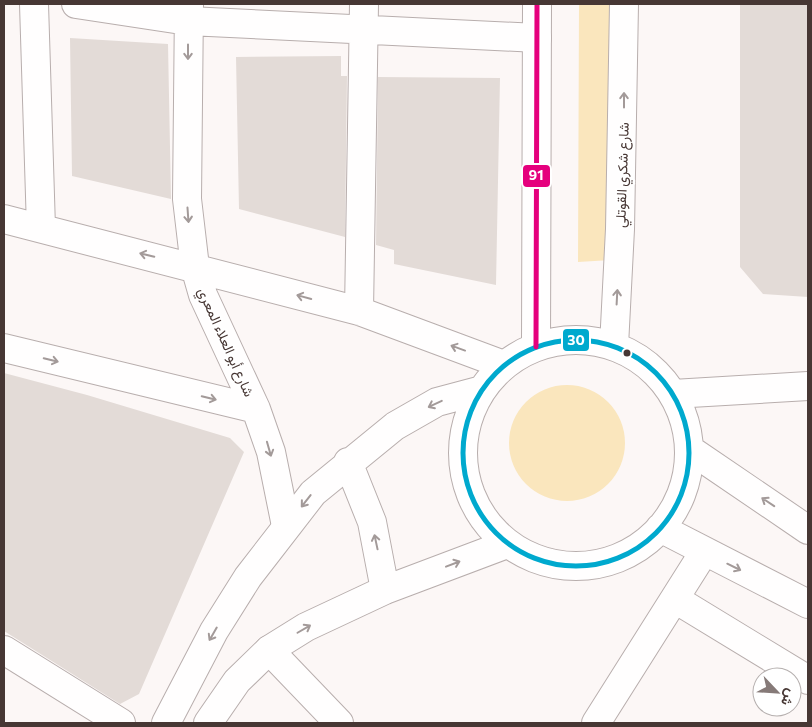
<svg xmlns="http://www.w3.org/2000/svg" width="812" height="727" viewBox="0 0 812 727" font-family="Commissioner,Vazirmatn,sans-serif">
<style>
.green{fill:#fae6bd}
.building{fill:#e3dbd7}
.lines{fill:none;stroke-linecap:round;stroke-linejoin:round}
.minor-casing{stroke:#b8aead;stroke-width:30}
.secondary-casing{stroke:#b8aead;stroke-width:30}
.minor{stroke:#fffefe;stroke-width:28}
.secondary{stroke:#fffefe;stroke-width:28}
.bus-1-casing{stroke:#fff;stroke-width:9}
.bus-2-casing{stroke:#fff;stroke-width:9}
.bus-1{stroke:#00a9ce;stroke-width:5}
.bus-2{stroke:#e5007d;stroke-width:5}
.oneway{stroke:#a39a99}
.bus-dot{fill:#473734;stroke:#fff;stroke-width:2}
.labels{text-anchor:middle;stroke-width:4.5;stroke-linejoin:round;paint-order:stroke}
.street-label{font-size:14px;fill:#473734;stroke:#fff}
.line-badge{stroke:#fff;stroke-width:2}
.badge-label{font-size:14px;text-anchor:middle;font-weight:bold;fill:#fff}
</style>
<rect width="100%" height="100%" fill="#fcf7f6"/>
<!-- green -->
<path class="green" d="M579,4H612L611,260L578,262Z
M509 443a58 58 0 1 1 116 0a58 58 0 1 1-116 0Z"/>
<!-- building -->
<path class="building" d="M740,4H808V297L763,294L740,267Z
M70,38L168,44L171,199L72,176Z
M341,56V76H347L345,237L239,209L236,57Z
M378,77L500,78L496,285L394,264V250L376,245Z
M4,373L87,395L230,438L244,452L139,694L120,704L4,631Z"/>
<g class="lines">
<defs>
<path id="minor" d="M34,4L41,228
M76,4L188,21L537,38
M189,4L187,199L195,267L203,295L256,409L271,452L286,526
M4,219L359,311L504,365
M359,311L364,4
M4,348L256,409
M673,394L808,386
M675,599L808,680
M4,650L121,723
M269,650L339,723
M596,723L704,552"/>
<path id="secondary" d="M463 453a113 113 0 1 1 226 0a113 113 0 1 1-226 0Z
M614,346L620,229L624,4
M536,347L537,4
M689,449L808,530
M348,462L372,522L385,590
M660,528L808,604
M166,723L214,631L248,577L313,493L395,426L437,402L482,390
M208,723L237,681L269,650L306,627L385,590L507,544"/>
</defs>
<!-- minor casing -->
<use href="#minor" class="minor-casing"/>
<!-- secondary casing -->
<use href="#secondary" class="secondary-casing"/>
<!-- minor -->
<use href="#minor" class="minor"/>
<!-- secondary -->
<use href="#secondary" class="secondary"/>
<defs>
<path id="bus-1" d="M463 453a113 113 0 1 1 226 0a113 113 0 1 1-226 0Z"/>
<path id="bus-2" d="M536,347L537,4"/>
</defs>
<!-- bus-1 casing -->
<use href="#bus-1" class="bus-1-casing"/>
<!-- bus-2 casing -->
<use href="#bus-2" class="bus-2-casing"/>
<!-- bus-1 -->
<use href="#bus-1" class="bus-1"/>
<!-- bus-2 -->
<use href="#bus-2" class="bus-2"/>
</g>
<!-- one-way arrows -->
<defs><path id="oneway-shaft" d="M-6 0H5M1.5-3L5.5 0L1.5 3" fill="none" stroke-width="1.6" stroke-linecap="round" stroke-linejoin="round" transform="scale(1.25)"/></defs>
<g class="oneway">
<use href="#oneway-shaft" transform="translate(188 52) rotate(90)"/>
<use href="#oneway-shaft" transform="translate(624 100) rotate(-90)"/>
<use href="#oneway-shaft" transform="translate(188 215) rotate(86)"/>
<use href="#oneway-shaft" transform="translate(147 255) rotate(-166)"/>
<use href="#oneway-shaft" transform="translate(304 297) rotate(-165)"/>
<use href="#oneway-shaft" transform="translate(617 297) rotate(-87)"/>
<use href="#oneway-shaft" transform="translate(458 348) rotate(-160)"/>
<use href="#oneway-shaft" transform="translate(51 360) rotate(14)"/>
<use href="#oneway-shaft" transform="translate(209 398) rotate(14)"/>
<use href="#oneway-shaft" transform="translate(435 404) rotate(155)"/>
<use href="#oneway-shaft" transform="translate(269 449) rotate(74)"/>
<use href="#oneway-shaft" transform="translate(306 501) rotate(128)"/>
<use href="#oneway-shaft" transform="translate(768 502) rotate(-146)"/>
<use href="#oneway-shaft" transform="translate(376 542) rotate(-102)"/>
<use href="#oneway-shaft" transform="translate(453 564) rotate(-21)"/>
<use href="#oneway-shaft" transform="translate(734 567) rotate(26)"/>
<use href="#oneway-shaft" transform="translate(304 629) rotate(-30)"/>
<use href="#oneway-shaft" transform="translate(213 634) rotate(120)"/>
</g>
<!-- markers -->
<circle class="bus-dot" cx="627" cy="353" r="4.5"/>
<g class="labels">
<!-- street labels -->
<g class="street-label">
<text transform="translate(622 175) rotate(-88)" y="5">شارع شكري القوتلي</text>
<text transform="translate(226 342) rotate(66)" y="5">شارع أبو العلاء المعري</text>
</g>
</g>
<g class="line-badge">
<rect x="522" y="164" width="29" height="24" rx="5" fill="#e5007d"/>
<rect x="562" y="328" width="28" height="24" rx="5" fill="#00a9ce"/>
</g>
<g class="badge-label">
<text x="536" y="180">91</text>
<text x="576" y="345">30</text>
</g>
<!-- border -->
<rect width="812" height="727" fill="none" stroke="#473734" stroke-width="10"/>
<!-- north arrow -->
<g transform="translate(777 692) rotate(115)"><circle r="24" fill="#ffffff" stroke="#b5afae"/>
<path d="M0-4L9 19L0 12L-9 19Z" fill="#867a78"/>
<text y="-8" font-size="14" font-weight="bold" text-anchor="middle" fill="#473734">ش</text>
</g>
</svg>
